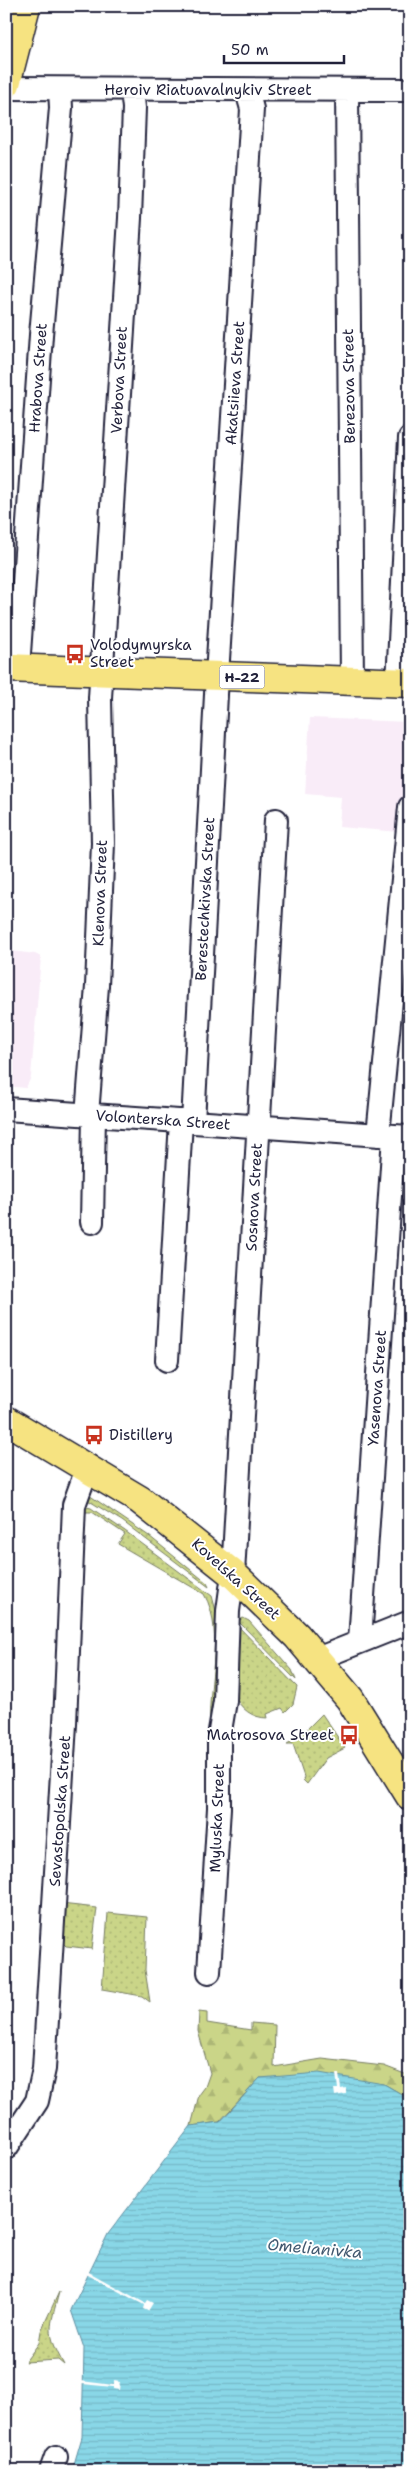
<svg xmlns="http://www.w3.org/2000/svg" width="416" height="2477" viewBox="0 0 416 2477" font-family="'Shantell Sans',sans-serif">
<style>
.built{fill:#f9ecf8}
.grass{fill:url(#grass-dots);stroke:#767c62}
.forest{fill:url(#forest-firs);stroke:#767c62}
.water{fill:url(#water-rules);stroke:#608fa2}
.pier{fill:#fff}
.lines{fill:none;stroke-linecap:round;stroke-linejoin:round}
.minor-casing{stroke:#22223b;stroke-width:26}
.major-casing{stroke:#22223b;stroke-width:31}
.minor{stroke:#fff;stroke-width:22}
.major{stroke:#f6e381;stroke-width:28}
.labels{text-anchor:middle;stroke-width:4;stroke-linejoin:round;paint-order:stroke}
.shield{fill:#fff;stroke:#646476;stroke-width:1}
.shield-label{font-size:14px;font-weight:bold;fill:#22223b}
.street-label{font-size:15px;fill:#22223b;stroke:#fff}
.poi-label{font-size:15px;fill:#22223b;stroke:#fff;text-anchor:start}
.water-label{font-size:16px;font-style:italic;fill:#41586f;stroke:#fff}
</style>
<defs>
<pattern id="grass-dots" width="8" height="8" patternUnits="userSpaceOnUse" patternTransform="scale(1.25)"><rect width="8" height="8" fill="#cad588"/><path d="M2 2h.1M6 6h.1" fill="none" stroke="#adb776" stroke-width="1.8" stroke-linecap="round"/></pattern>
<pattern id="forest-firs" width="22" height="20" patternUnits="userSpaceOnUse" patternTransform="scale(1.25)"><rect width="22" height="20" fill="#cad588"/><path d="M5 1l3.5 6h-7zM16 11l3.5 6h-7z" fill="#adb776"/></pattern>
<pattern id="water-rules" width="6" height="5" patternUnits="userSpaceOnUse" patternTransform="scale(1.25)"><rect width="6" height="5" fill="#89d7e7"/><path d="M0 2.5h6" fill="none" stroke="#76b8c7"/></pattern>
</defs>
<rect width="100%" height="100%" fill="#fff"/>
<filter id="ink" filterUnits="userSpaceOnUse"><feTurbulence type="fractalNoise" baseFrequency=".02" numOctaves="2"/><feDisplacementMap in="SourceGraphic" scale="10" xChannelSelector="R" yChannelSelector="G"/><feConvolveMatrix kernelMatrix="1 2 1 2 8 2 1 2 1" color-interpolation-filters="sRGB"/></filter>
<g filter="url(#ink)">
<!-- built -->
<path class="built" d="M310,718L409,722L399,832L339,827L341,797L305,794Z
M12,951L35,954L41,957L31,1077L26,1088L6,1086V956Z"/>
<!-- grass -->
<path class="grass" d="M86,1493L149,1536L207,1583L209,1587L122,1521L86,1499Z
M83,1506L91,1508L125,1531L212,1596L219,1622L211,1737C204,1692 227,1634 204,1594L118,1544L125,1534L92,1512H82Z
M243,1618L249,1621L292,1670L296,1680L238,1621Z
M237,1625L297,1687L293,1704L285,1712L282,1708L267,1714L268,1718C252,1718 241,1709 235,1696Z
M322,1714L345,1748L326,1758L307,1784L303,1780L304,1777L293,1744H287L299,1737Z
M61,1904L97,1908L92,1949L66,1946L59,1939Z
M108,1913L147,1917L145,1970L150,2002L142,1996L102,1989Z
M59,2292C50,2329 45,2330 64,2365L58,2360L25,2362L39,2343L41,2331Z"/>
<!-- forest -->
<path class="forest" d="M199,2012L207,2013V2023L251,2030V2023L275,2025L274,2067L322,2059L384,2066L410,2076V2099L384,2084L260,2078L219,2122L191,2126L199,2095L205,2087L210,2073L198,2031Z"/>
<!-- water -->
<path class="water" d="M319,2073L384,2084L410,2099V2471H72L82,2437L84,2348L71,2310L108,2234L191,2126L220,2122L260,2078Z"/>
<!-- pier -->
<path class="pier" d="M336,2074H339L341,2089L346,2088V2094L335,2096L334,2089H338Z
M87,2271L145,2303L147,2300L153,2303L148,2311L143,2309L144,2305L86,2274Z
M81,2381L114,2385V2381L120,2382L119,2390L113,2389V2387L81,2384Z"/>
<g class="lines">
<defs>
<path id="minor" d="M6,88L410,90
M347,90L352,681
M18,668L41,335L61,108L60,89
M398,683L410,438
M6,1109L409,1137
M87,1115L97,986L103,843L100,698L130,218L134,108L132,90
M193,1122L217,676L252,109L247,91
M378,1135L410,807
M92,1222L94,1115
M167,1360L181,1121
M360,1641L394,1136
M317,1659L410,1622
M209,1972L219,1808V1737L225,1701L228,1611L233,1574L276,820
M6,2148L37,2101L44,2069L65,1724L74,1505L88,1466
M51,2471L56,2457"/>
<path id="major" d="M6,84L26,6
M6,668L410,683
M6,1420L140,1500L233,1574L297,1636L350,1699L410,1796"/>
</defs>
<!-- minor casing -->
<use href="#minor" class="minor-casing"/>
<!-- major casing -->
<use href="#major" class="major-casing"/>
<!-- minor -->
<use href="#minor" class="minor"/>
<!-- major -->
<use href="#major" class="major"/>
</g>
</g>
<!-- icons -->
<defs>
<symbol id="bus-bare" viewBox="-9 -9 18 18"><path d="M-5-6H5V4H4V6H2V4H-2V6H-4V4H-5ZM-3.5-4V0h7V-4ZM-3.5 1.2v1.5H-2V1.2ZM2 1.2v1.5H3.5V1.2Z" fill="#c8321e" stroke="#fff" stroke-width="2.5" paint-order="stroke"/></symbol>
</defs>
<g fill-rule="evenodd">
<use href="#bus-bare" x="61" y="640" width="28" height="28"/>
<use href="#bus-bare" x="80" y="1421" width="28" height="28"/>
<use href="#bus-bare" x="335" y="1721" width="28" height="28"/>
</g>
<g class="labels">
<!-- shield labels -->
<rect class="shield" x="219.5" y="665.5" width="45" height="23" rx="4"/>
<g class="shield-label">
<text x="242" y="682">Н-22</text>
</g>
<!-- street labels -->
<g class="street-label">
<text x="208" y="95">Heroiv Riatuavalnykiv Street</text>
<text transform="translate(38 378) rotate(-86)" y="5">Hrabova Street</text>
<text transform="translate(119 380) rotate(-87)" y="5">Verbova Street</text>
<text transform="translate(235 383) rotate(-86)" y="5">Akatsiieva Street</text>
<text transform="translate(349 386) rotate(-91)" y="5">Berezova Street</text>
<text transform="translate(100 893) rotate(-88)" y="5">Klenova Street</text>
<text transform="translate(205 899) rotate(-87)" y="5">Berestechkivska Street</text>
<text transform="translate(163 1120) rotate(4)" y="5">Volonterska Street</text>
<text transform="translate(254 1197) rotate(-87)" y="5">Sosnova Street</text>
<text transform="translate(377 1388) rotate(-86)" y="5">Yasenova Street</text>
<text transform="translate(236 1579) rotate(42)" y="5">Kovelska Street</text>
<text transform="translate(60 1811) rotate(-86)" y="5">Sevastopolska Street</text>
<text transform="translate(217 1818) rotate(-88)" y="5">Myluska Street</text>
</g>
<!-- poi labels -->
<g class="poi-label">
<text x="90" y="650">Volodymyrska<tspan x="90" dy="17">Street</tspan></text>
<text x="109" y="1440">Distillery</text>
<text x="334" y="1740" text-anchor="end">Matrosova Street</text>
</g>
<!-- water labels -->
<g class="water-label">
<text transform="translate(315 2248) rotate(5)" y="6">Omelianivka</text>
</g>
</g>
<!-- margin -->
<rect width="416" height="2477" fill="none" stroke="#fff" stroke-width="25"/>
<rect x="12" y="12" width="391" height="2452" fill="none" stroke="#22223b" stroke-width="2" filter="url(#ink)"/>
<!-- scale -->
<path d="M224 55v8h120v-8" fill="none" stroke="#22223b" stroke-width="2.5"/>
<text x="231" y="55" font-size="15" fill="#22223b" stroke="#ffffff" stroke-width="4" paint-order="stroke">50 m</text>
</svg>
